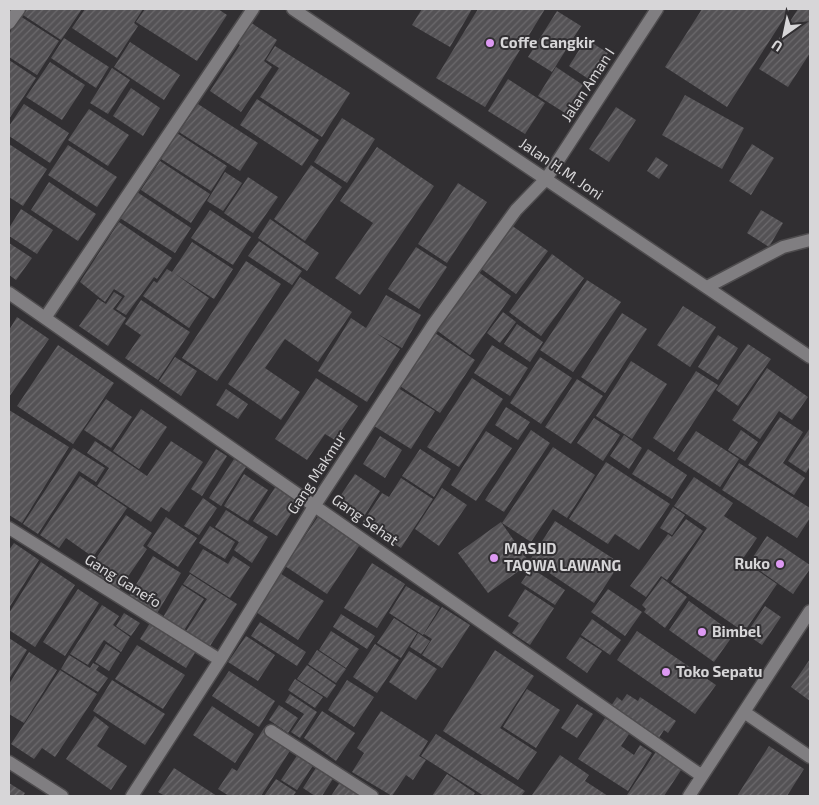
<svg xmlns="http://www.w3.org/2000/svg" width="819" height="805" viewBox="0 0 819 805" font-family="'Exo 2',sans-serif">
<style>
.building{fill:url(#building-hatch)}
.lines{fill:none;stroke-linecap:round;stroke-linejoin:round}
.minor-casing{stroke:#4e4c4e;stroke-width:15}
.minor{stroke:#807e81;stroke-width:12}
.poi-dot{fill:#dd99f3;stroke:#312f32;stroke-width:2}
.labels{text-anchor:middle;stroke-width:4;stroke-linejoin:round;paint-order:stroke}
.poi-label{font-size:15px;font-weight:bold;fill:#d7d6d8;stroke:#312f32;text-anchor:start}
.street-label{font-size:15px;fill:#d7d6d8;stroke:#312f32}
</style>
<defs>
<pattern id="building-hatch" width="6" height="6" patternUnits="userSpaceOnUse" patternTransform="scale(1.25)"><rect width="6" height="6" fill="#545255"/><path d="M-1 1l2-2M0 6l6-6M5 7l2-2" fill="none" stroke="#6c6a6d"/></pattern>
</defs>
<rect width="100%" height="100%" fill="#312f32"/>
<!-- building -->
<path class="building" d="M27,9H82L61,40L23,15Z
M85,9H143L134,23L138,26L117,58L72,28Z
M145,9H218L227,15L197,61L136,22Z
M422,9H472L450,47L412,25Z
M478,9H545L485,107L436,78Z
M702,9H790L727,107L665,67Z
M798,9H810V53L788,87L759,69Z
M557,11L581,26L552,72L528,57Z
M20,16L59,41L37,75L9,57V34Z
M247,20L277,40L264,61L272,67L241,112L210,91L240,45L233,41Z
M64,38L109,67L96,88L51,58Z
M586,39L608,53L590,80L569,66Z
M130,42L180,75L164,100L114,67Z
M275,46L350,93L322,137L260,97L279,68L266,60Z
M9,60L36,78L9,119Z
M50,62L85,85L62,120L26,97Z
M556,67L583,85L565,113L538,96Z
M112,68L130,80L108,114L90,103Z
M508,79L545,103L525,134L488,111Z
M131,88L160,108L143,136L113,116Z
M685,95L744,128L722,169L662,135Z
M257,99L319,140L302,166L240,125Z
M24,104L69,133L50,163L9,136V126Z
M198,104L258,143L240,171L179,132Z
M616,107L636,120L609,162L589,149Z
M89,109L129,135L108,166L68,140Z
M342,118L375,139L347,183L314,162Z
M177,133L227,166L211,191L161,159Z
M9,144L47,169L23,206L9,197Z
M752,144L774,158L751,195L729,181Z
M68,145L117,177L97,207L48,175Z
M377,147L434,186L360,295L335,278L373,223L340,201Z
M656,157L668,165L659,179L647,171Z
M160,161L210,194L191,223L141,190Z
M311,165L342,187L305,241L274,219Z
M225,172L242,183L223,211L207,201Z
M248,177L278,197L253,233L224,213Z
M49,182L96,214L78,241L31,210Z
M458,183L487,202L447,263L418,244Z
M137,192L191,228L175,253L120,218Z
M21,209L53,230L37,254L9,236V228Z
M210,210L251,237L233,265L191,238Z
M761,210L783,223L769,247L747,233Z
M270,219L319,253L307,271L258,238Z
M119,222L172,258L157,279L154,277L126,315L116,309L125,296L114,289L105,302L80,282Z
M511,225L548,251L516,294L480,268Z
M259,241L302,271L292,285L248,256Z
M192,242L233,269L214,299L174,273L209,298L189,328L143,296L154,281L157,283L167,269L172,272Z
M9,243L32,258L16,280L9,275Z
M416,247L447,267L419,309L388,289Z
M552,254L584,278L541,336L509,312Z
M246,261L281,284L217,381L182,358Z
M477,271L511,296L470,355L435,329Z
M300,277L352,312L318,362L285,339L265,368L300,392L281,420L228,384Z
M587,280L621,302L573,372L540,350Z
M114,292L122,297L113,309L126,318L108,346L79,326L98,299L106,304Z
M386,295L421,315L402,348L376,333L400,349L367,402L318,371L351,318L366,328Z
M141,300L190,332L158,380L125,358L141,335L125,324Z
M683,306L716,327L690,367L657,345Z
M503,312L516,322L500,343L487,333Z
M622,313L647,329L605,393L581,377Z
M17,317L49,339L9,397V330Z
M517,324L543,342L530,362L504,344Z
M432,331L475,360L440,413L397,384Z
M718,335L738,348L718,380L698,367Z
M748,344L771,359L738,406L716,390Z
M58,345L114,383L73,444L17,406Z
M492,345L528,368L510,396L474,373Z
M175,357L197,371L181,396L159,381Z
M540,357L572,378L541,424L510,403Z
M631,361L667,384L632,439L596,416Z
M767,368L808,397L792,420L779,411L760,439L732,420Z
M696,371L718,385L674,452L653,438Z
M316,378L358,406L335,440L325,434L307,460L275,439Z
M472,378L503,399L459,467L427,447Z
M577,379L603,396L571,444L545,427Z
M398,388L435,411L411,449L374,426Z
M226,389L248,404L238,419L216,405Z
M106,399L132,417L111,448L84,430Z
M506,407L530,422L518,440L495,425Z
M141,409L167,427L139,469L113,451Z
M9,410L69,447L22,523L9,515Z
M780,417L803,432L783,463L805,478L794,495L748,465Z
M594,418L620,435L603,461L577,443Z
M810,428V466L806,473L788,461Z
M531,430L550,443L504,512L485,500Z
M741,430L758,442L745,461L728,450Z
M486,431L512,448L476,501L451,485Z
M696,431L739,459L720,487L677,459Z
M624,435L642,448L629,469L610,456Z
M380,436L402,450L385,478L363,464Z
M95,441L147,476L171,441L203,462L169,512L161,507L151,522L97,486L109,468L87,453Z
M553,447L595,475L567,518L553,509L531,542L502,523Z
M73,448L105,468L96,482L79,471L38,534L23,524Z
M216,449L227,456L202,496L191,489Z
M420,449L451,469L434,497L402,476Z
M648,449L687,475L672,499L632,474Z
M234,459L246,467L221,506L209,498Z
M606,462L670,504L639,550L615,534L608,544L569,519Z
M739,463L810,508V518L797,538L722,490Z
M244,474L268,490L248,521L224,506Z
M355,474L380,491L363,518L337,501Z
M80,476L127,508L93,557L66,538L59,548L40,535Z
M694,477L733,503L724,516L757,538L742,560L777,584L744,632L671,582L707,528L674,506Z
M401,478L433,499L401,548L362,523L382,493L389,497Z
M276,486L299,501L277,536L253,521Z
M442,488L467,505L439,546L415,529Z
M203,498L217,508L199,535L184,526Z
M673,507L685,515L672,535L660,528Z
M226,510L268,537L252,563L234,550L239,542L215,527Z
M126,515L152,533L143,546L147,549L118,591L88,570Z
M319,515L361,543L327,594L285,566Z
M166,517L197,538L178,567L147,546Z
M686,519L703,531L667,580L661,576L646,597L630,586L668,534L672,537Z
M555,521L620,563L594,603L530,560Z
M501,522L530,563L488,593L458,553Z
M210,526L235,542L225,559L199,543Z
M767,536L810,565V569L793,594L749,563Z
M14,543L39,560L9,608V550Z
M203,549L228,564L233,556L250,567L230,598L189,572Z
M153,556L181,573L156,615L128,598Z
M41,562L75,585L35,647L9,630V613Z
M372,563L405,584L377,628L344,608Z
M531,568L565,590L555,605L521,583Z
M278,572L324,601L298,640L253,610Z
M190,574L237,604L210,646L186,631L207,599L183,584Z
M662,578L687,597L665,628L644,612L646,609L642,605Z
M182,585L204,599L183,632L162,619Z
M406,586L440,607L423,635L389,613Z
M78,589L99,603L65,656L43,642Z
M525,589L554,608L530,645L512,633L519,623L508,616Z
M608,589L642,612L625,636L591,612Z
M689,601L734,634L714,662L669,630Z
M102,605L119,616L113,625L130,637L121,652L104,640L88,665L70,654Z
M765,606L781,617L762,645L746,634Z
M442,607L470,625L442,668L422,655L432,639L424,634Z
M124,613L140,623L131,636L116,626Z
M341,614L375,636L367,649L333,627Z
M394,618L417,633L401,658L377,643Z
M592,619L621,640L610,655L581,635Z
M260,622L306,652L297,666L251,636Z
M150,623L196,651L186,668L140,639Z
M331,631L359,649L346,668L319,650Z
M637,631L716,685L695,714L617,660Z
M418,633L430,641L421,654L410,647Z
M246,636L275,655L258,681L228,662Z
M580,637L602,651L587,673L566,658Z
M9,638L27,650L9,679Z
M106,644L120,653L109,671L95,662Z
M375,644L399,660L377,693L353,677Z
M137,645L185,675L163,709L115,679Z
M317,650L346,669L336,683L308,664Z
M495,650L534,676L500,728L537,752L518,780L443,731Z
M409,651L437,669L416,700L389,682Z
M29,652L57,670L24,723L9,714V684Z
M69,655L90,668L93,663L99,666L96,670L108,678L98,692L61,669Z
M810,659V701L791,687Z
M307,665L336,685L327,698L297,679Z
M60,670L97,694L55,757L42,748L34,759L11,744Z
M229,671L275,701L259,727L212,696Z
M295,679L323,697L315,708L288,690Z
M112,680L165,714L145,745L93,711Z
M347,680L374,697L354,727L328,710Z
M527,689L560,710L536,748L503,727Z
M290,694L317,712L300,738L291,732L304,714L285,702Z
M627,694L638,701L640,697L676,721L668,733L664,730L657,741L609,709L617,697L622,701Z
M577,704L593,714L577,738L561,728Z
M279,705L298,718L288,733L269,720Z
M212,706L254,734L235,763L193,735Z
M322,711L355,733L336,761L304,738Z
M381,711L428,741L419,756L426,760L413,780L406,775L392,796L352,772L364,753L357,748Z
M95,716L109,727L97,746L127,766L111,790L66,759Z
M605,718L629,734L621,746L634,755L640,745L652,753L628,791L578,759Z
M264,728L293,746L261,796H229L218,789L232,768L237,771Z
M436,734L525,791L521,796H484L421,756Z
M769,746L804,769L787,796H737Z
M657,750L683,767L664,796H629L627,795Z
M298,754L314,764L297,790L281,780Z
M560,755L589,775L585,781L608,796L532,795Z
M319,763L336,774L322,796H315L303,788Z
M174,768L217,796H165L158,792Z
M447,774L475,793L473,796H432Z
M276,779L296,792L293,796H264Z
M342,779L369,796H331Z
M9,783L25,793L23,796H9Z"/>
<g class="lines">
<defs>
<path id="minor" d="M293,9L810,357
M9,23L19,9
M707,287L783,247L810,240
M9,293L702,776
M45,318L253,9
M9,528L220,660
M744,712L810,757
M271,731L372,796
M9,762L62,796
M132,796L220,660L315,505L433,325L516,210L546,179L657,9
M689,796L810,611"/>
</defs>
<!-- minor casing -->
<use href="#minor" class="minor-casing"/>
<!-- minor -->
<use href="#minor" class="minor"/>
</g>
<!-- markers -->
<g class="poi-dot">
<circle cx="490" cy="43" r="5"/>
<circle cx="494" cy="558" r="5"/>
<circle cx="780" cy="564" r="5"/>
<circle cx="702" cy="632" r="5"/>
<circle cx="666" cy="672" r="5"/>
</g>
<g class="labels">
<!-- poi labels -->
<g class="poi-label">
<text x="500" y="48">Coffe Cangkir</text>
<text x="504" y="554">MASJID<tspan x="504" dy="17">TAQWA LAWANG</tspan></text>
<text x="770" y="569" text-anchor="end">Ruko</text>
<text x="712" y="637">Bimbel</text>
<text x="676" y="677">Toko Sepatu</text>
</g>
<!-- street labels -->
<g class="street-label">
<text transform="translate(588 85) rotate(-57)" y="5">Jalan Aman I</text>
<text transform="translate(561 169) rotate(34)" y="5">Jalan H.M. Joni</text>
<text transform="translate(317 473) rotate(-57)" y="5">Gang Makmur</text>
<text transform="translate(365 520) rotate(35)" y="5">Gang Sehat</text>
<text transform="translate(123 581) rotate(32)" y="5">Gang Ganefo</text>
</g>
</g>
<!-- border -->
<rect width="819" height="805" fill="none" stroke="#d7d6d8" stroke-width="20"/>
<!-- north arrow -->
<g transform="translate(784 35) rotate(213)" stroke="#312f32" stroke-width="4" paint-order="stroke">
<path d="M0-4L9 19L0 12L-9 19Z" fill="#d7d6d8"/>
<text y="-8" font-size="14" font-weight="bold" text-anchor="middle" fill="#d7d6d8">U</text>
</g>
</svg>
